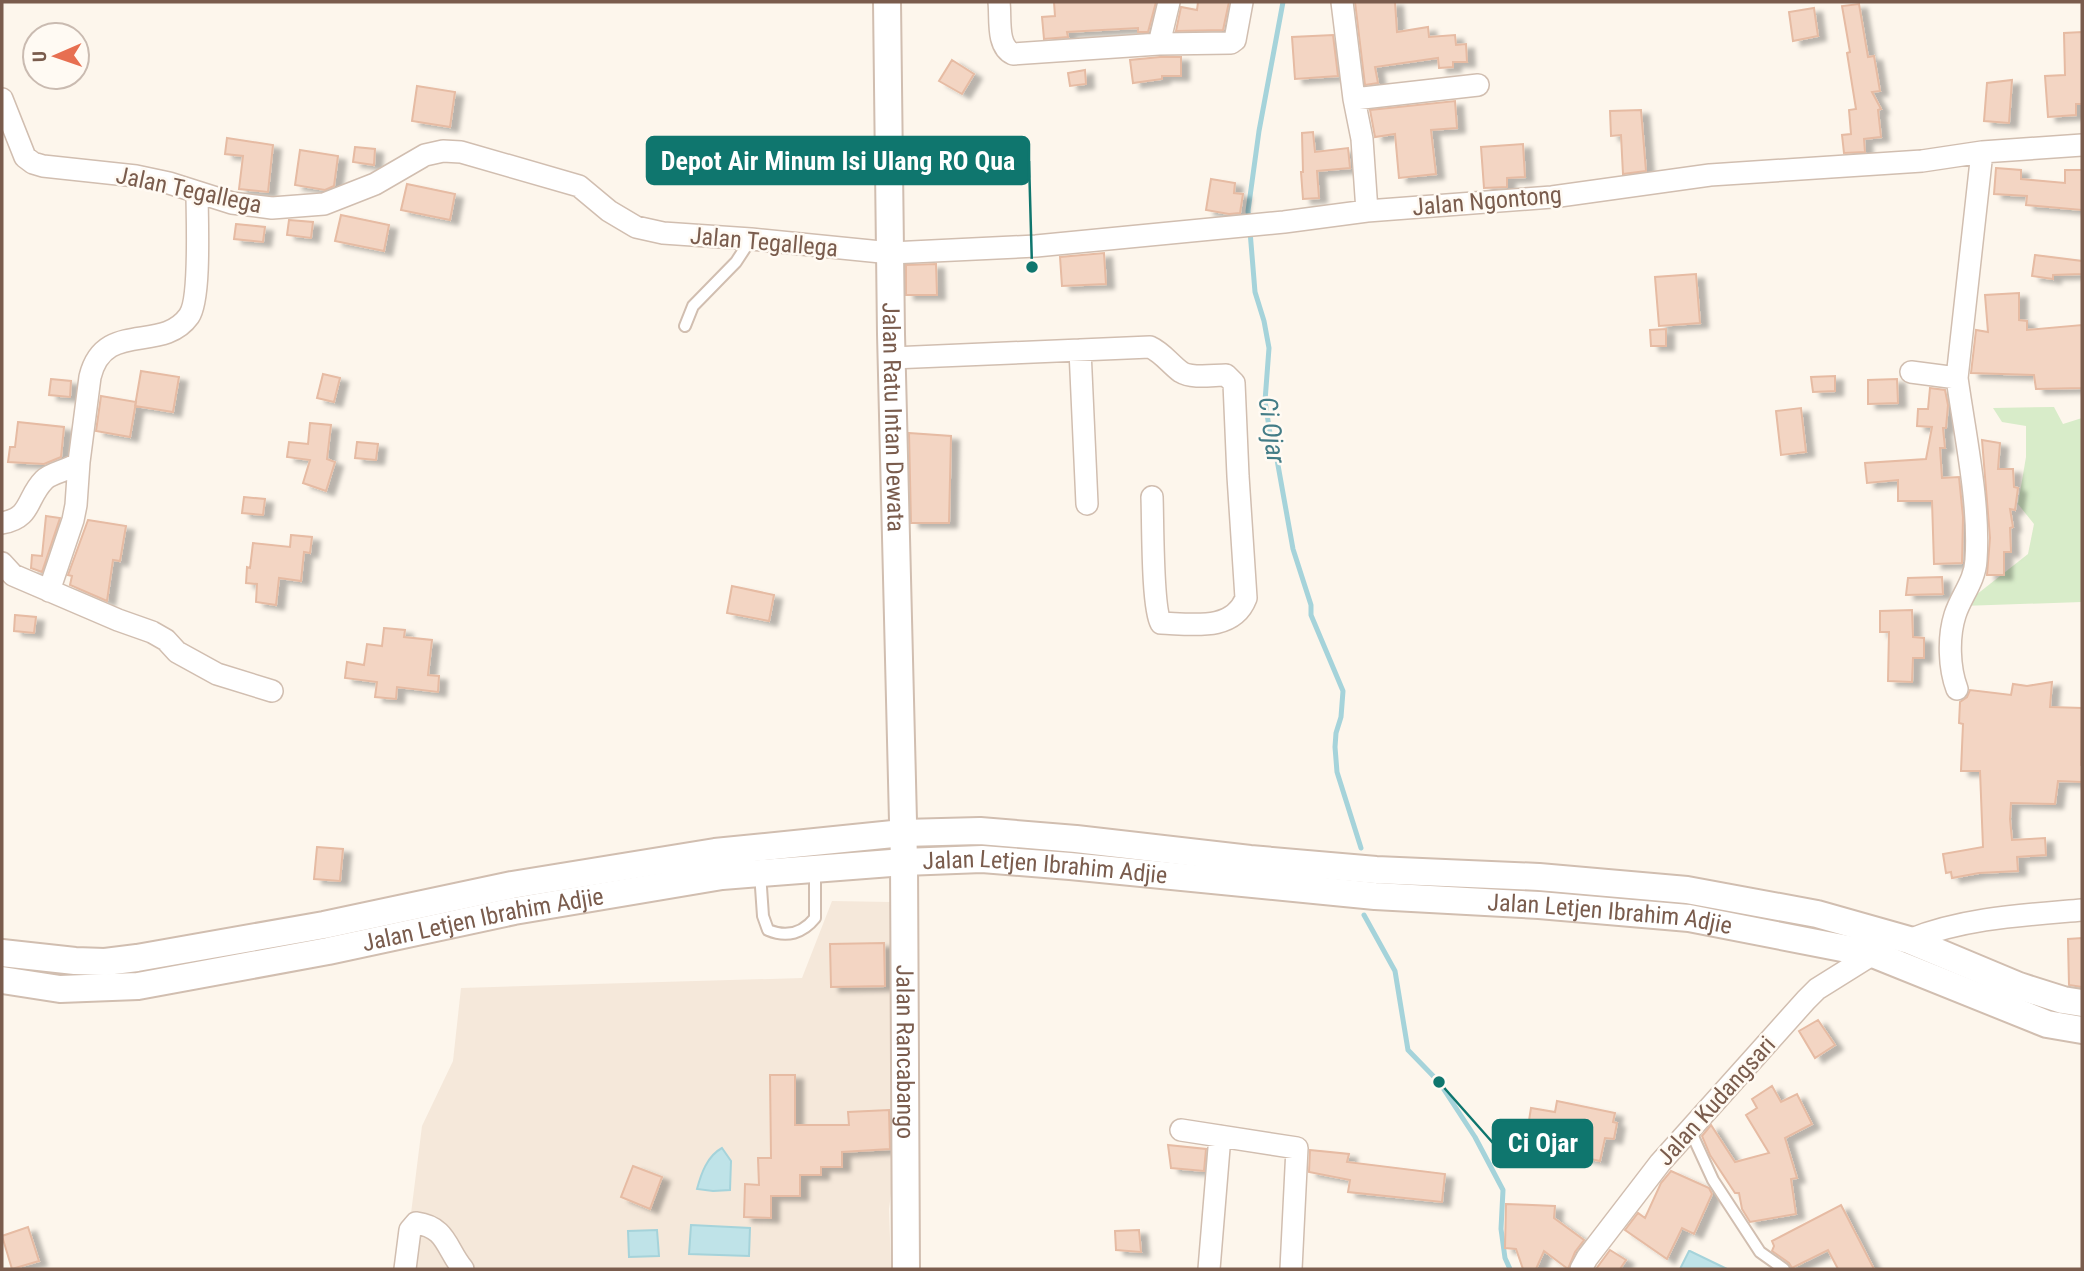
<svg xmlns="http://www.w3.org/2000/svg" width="2084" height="1271" viewBox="0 0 2084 1271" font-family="'Roboto Condensed',sans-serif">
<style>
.residential{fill:#f5e8da}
.green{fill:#d8ecc9}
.water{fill:#bfe3e8;stroke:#a5d3da;stroke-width:2}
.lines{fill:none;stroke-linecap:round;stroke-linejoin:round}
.stream{stroke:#a5d3da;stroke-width:5}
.building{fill:#f3d5c3;stroke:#e6bba3;stroke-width:2;filter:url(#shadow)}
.service-casing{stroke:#d1beb0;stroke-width:14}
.minor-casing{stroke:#d1beb0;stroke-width:24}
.tertiary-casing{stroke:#d1beb0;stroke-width:30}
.service{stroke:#fff;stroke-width:10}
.minor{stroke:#fff;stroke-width:21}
.tertiary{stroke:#fff;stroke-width:26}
.labels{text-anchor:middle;stroke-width:5;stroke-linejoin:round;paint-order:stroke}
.street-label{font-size:24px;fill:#7a5c4d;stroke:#fffaf3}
.water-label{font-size:26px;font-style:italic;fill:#437c86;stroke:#fffaf3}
.leader{fill:none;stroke:#0f766e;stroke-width:2.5}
.callout-dot{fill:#0f766e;stroke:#fffaf3;stroke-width:2.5}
.callout{fill:#0f766e;stroke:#0f766e;stroke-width:2.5}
.callout-label{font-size:26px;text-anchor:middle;font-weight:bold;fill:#fff}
</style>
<defs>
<filter id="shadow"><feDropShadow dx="8" dy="4.5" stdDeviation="2" flood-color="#0004"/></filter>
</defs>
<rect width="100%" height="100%" fill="#fdf6ec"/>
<!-- residential -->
<path class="residential" d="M832,901L890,902L892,1085L897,1147L889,1209L891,1269H404L422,1126L453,1061L461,988L802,978Z"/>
<!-- green -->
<path class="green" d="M2054,407L2063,424L2082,418V602L1962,606L2028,554L2034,524L2018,504L2026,457V426L2002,422L1993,408Z"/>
<!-- water -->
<path class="water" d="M722,1148L731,1161L730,1190L713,1191L697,1189C701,1174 707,1156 722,1148Z
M691,1225L750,1228L749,1256L689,1254Z
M657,1230L659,1256L629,1257L628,1231Z
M1689,1251H1690L1727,1269H1680Z"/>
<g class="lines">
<!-- stream -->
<path class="stream" d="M1249,221L1248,211L1259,131L1283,2
M1250,231L1255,292L1264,321L1269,348L1265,401L1271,440L1276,454L1293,549L1311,605V615L1343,691L1341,717L1336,733L1335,747L1337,772L1361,848
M1364,915L1395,971L1408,1050L1439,1082L1475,1137L1503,1190L1501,1229L1505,1258L1510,1269"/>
</g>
<!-- building -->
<path class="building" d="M1054,2H1156L1148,32H1138V28L1067,32L1068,37L1044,39L1042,17L1055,16Z
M1198,2H1229L1223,30L1176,31L1181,7L1197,10Z
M1355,2H1395L1397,32L1428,27L1429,37L1455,35L1456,45L1466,44L1467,62H1453V67L1439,68L1438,58L1375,67L1378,83L1365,85Z
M1859,4L1868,57L1874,56L1880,91L1872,92L1881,109L1878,110L1881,137L1864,139L1865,152L1844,153L1842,135L1851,134L1849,110L1856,109L1847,53L1850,52L1842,6Z
M1814,8L1818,36L1793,41L1789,12Z
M2082,32V104H2076V115L2048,117L2045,76L2065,75L2064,33Z
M1333,35L1338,76L1295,79L1292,37Z
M1160,57H1181V76H1162V79L1133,83L1130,60Z
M952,60L974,74L962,94L939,81Z
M1085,70L1086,84L1070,86L1068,73Z
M2012,80L2009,123L1984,121L1987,83Z
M417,86L455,92L450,127L412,121Z
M1455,101L1457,128L1431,130L1436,174L1399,178L1395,134L1375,137L1370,110Z
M1641,110L1646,171L1623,174L1621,135L1611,136L1610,111Z
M1313,132L1315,152L1348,148L1350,168L1317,171L1319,198L1303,199L1301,172H1303L1302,133Z
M227,138L273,145L268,192L239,189L243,156L225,154Z
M1523,144L1525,177L1507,178V187L1484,188L1481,147Z
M355,147L375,149L374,165L353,162Z
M300,150L338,156L334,186L325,190L295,185Z
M1996,168L2021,170V179L2065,183V170H2082V210L2026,205L2027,196L1994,194Z
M1211,179L1235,183L1234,193L1243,194L1240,213L1229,214L1206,210Z
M407,184L455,194L450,220L401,210Z
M341,215L389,225L384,251L335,241Z
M289,220L313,222L311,238L287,235Z
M236,224L265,227L263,242L234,239Z
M1104,253L1106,284L1062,286L1060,257Z
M2035,255L2082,261V274L2053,275V279L2032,276Z
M936,264L937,295H906V265Z
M1696,274L1700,323L1659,326L1655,277Z
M2019,293V320L2027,321V330L2082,325V388L2036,389L2034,375L1971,373L1976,330L1988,332L1985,295Z
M1666,329V346H1651L1650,330Z
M141,371L179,377L173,412L135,406Z
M323,374L340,378L334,402L317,398Z
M1835,376V391L1813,392L1811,377Z
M51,379L71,381L70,397L49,395Z
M1897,379L1898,403L1868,404V380Z
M1930,388L1945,390L1948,405L1946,428H1943L1945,448H1940L1942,478L1959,477L1963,517L1962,563L1934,564L1932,501H1898V480L1867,483L1865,463L1926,459L1932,427L1917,426L1918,409H1928Z
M101,396L136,402L130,437L96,431Z
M1801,408L1806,452L1781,455L1776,411Z
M18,422L64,427L61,457L44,464L8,462L10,447H15Z
M310,423L331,425L327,459L335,462L326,491L303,483L310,460L287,457L289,442L308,444Z
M909,433L951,436L949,523H911Z
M1982,440L2000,443L1998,469H2013L2014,487L2018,488L2015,510L2010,509L2013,527L2010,528L2011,552H2004V575H1987L1990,538Z
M357,442L378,444L376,460L355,458Z
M244,497L265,499L263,515L242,513Z
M46,516L60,518L42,572L31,568L32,555L42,556Z
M88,520L126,526L120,561L113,560L107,601L70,585L72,576L68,575Z
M291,535L312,537L310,553L304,552L301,581L279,578L276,605L256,602L257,584L246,583L247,567L250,568L253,543L290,547Z
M1942,577L1943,594L1906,595L1908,578Z
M732,586L774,595L769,621L727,613Z
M1912,610L1913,637L1924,638V658H1913L1912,682L1888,681L1889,632H1880V611Z
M15,615L36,617L34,633L14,631Z
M384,628L405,630L404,637L432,640L428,675L439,676L438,692L397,687L396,699L375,697L377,682L345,678L347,662L364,665L367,644L382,646Z
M2052,682L2050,707L2082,708L2081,765H2082V782L2058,781L2055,804L2011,803L2010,819L2012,840L2045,838L2046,855L2017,857L2018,871L1979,873L1952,878L1951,872L1946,873L1943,854L1983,847L1980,771H1961L1963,724L1959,723L1960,702L1967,697L1970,690L2011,695L2013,684L2027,686Z
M317,847L343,849L340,881L314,879Z
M2082,938V987L2069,985L2068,939Z
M884,943L885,986L831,987L830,944Z
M1818,1020L1835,1045L1815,1058L1799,1031Z
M770,1075H795V1125H849L848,1112L889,1110L890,1149L842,1152V1167H821V1175H800V1196H771V1218L744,1217L745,1184L759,1185L758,1158H771Z
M1772,1086L1781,1102L1797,1094L1812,1124L1785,1138L1797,1178L1791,1179L1796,1214L1750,1222L1742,1209L1739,1193H1735L1710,1155L1702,1136L1711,1125L1735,1162L1769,1153L1746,1115L1757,1108L1752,1099Z
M1557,1101L1615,1113L1613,1122L1617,1123L1614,1139L1605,1138L1600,1161L1547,1150L1550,1136L1527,1133L1531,1108L1555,1112Z
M1168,1145L1206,1149L1204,1171L1171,1168Z
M1310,1150L1349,1154L1347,1162L1445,1174L1442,1202L1348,1192L1350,1180L1309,1172Z
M633,1166L662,1177L650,1209L621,1197Z
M1671,1171L1709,1188L1712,1194L1694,1234L1682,1228L1667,1259L1625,1230L1638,1213L1645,1218L1661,1183Z
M1506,1204L1555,1206L1554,1218L1584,1240L1575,1252L1568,1269L1544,1251L1536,1269H1523L1516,1249L1505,1248Z
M1841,1205L1874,1269H1838L1828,1250L1792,1268L1789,1263L1772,1251L1774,1246L1772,1241Z
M28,1227L39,1261L12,1269L2,1236Z
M1139,1230L1141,1252L1116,1250L1115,1231Z
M1610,1250L1626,1260L1620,1269H1596Z"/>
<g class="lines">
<defs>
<path id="service" d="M685,326L693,306L736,262L751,239
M760,873L763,916L768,930C787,938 803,933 815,918V869
M1690,1130L1713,1180L1760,1252L1784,1269"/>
<path id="minor" d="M999,2C1001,18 996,46 1013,54L1159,44
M1169,2L1159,44L1231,43L1235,40L1242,2
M1342,2L1354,99L1362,139L1367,211
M2,99L25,157L33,163L43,166L136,176L169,183L232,203L272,208L324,204L375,184L425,155L443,151L461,152L579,186L609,211L636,227L663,233L751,239L891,253L1036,246L1284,222L1367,211L1552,197L1710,175L1922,161L1982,152L2082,145
M1354,99L1478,85
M1080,350L1087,504
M892,358L1150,347C1163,353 1170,364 1181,372C1192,379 1213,375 1226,375L1234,383L1238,476L1246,598C1233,632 1192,624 1161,623C1152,608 1153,521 1152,497
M1911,372L1957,378L1982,152
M1957,378C1965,435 1980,504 1976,560C1975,581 1961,596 1955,615C1948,637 1949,668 1957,689
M2,523C32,518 26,498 44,480C52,472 69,471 79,462L90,377C104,319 162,354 189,316C201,299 197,217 197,193
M2,563L13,575L118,620L152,632L166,640L177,652L217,674L272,691
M49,591L73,520L76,505L79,462
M1909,940C1963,918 2024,915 2082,910
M1181,1130L1297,1148L1291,1269
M405,1269L410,1230L416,1223C447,1227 446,1249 463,1269
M1209,1269L1220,1136
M1581,1269L1587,1258L1660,1163L1806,1000L1817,989L1873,954"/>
<g id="tertiary">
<path id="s1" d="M887,2L891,334L904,862L906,1269"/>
<path d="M2,953L75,961L105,962L137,958L324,925L512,885L715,852L903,833L980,831L1076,839L1250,859L1376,870L1539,877L1687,890L1817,914L1909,940L2019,986L2063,1000L2082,1003"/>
<path id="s2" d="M2,980L60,989L138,986L328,951L514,911L722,876L904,862L982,859L1070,866L1375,896L1539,905L1689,918L1873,954L2047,1024L2082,1030"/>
</g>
</defs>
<!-- service casing -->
<use href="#service" class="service-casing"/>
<!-- minor casing -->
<use href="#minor" class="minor-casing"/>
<!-- tertiary casing -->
<use href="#tertiary" class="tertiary-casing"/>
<!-- service -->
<use href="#service" class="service"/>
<!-- minor -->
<use href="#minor" class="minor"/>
<!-- tertiary -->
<use href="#tertiary" class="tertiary"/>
</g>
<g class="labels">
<!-- street labels -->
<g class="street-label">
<text transform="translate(189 190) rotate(12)" y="8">Jalan Tegallega</text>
<text transform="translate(1487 201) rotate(-5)" y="8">Jalan Ngontong</text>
<text transform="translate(764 242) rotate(5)" y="8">Jalan Tegallega</text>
<text dy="8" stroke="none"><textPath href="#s1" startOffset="415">Jalan Ratu Intan Dewata</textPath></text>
<text dy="8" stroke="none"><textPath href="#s2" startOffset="1055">Jalan Letjen Ibrahim Adjie</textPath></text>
<text dy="8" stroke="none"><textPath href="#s2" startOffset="1622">Jalan Letjen Ibrahim Adjie</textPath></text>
<text dy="8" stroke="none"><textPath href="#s2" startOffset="488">Jalan Letjen Ibrahim Adjie</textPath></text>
<text dy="8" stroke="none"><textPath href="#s1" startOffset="1050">Jalan Rancabango</textPath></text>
<text transform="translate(1716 1101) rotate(-48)" y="8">Jalan Kudangsari</text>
</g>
<!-- water labels -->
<g class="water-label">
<text transform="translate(1272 430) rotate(82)" y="9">Ci Ojar</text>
</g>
</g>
<!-- callouts -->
<path class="leader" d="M1032 267L1029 161M1439 1082L1493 1143"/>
<g class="callout-dot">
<circle cx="1032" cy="267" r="7"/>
<circle cx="1439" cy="1082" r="7"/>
</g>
<g class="callout">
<rect x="647" y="137" width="382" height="47" rx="7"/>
<rect x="1493" y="1120" width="99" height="47" rx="7"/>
</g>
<g class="callout-label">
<text x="838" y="170">Depot Air Minum Isi Ulang RO Qua</text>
<text x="1543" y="1152">Ci Ojar</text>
</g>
<!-- border -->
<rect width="2084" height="1271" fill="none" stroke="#7a5c4d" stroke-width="7"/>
<!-- north arrow -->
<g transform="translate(56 56) rotate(268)"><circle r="33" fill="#fffaf3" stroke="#cabbb1" stroke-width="2"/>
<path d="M0-5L12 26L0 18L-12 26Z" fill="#e76f51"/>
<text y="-10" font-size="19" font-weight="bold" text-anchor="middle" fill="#7a5c4d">U</text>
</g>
</svg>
